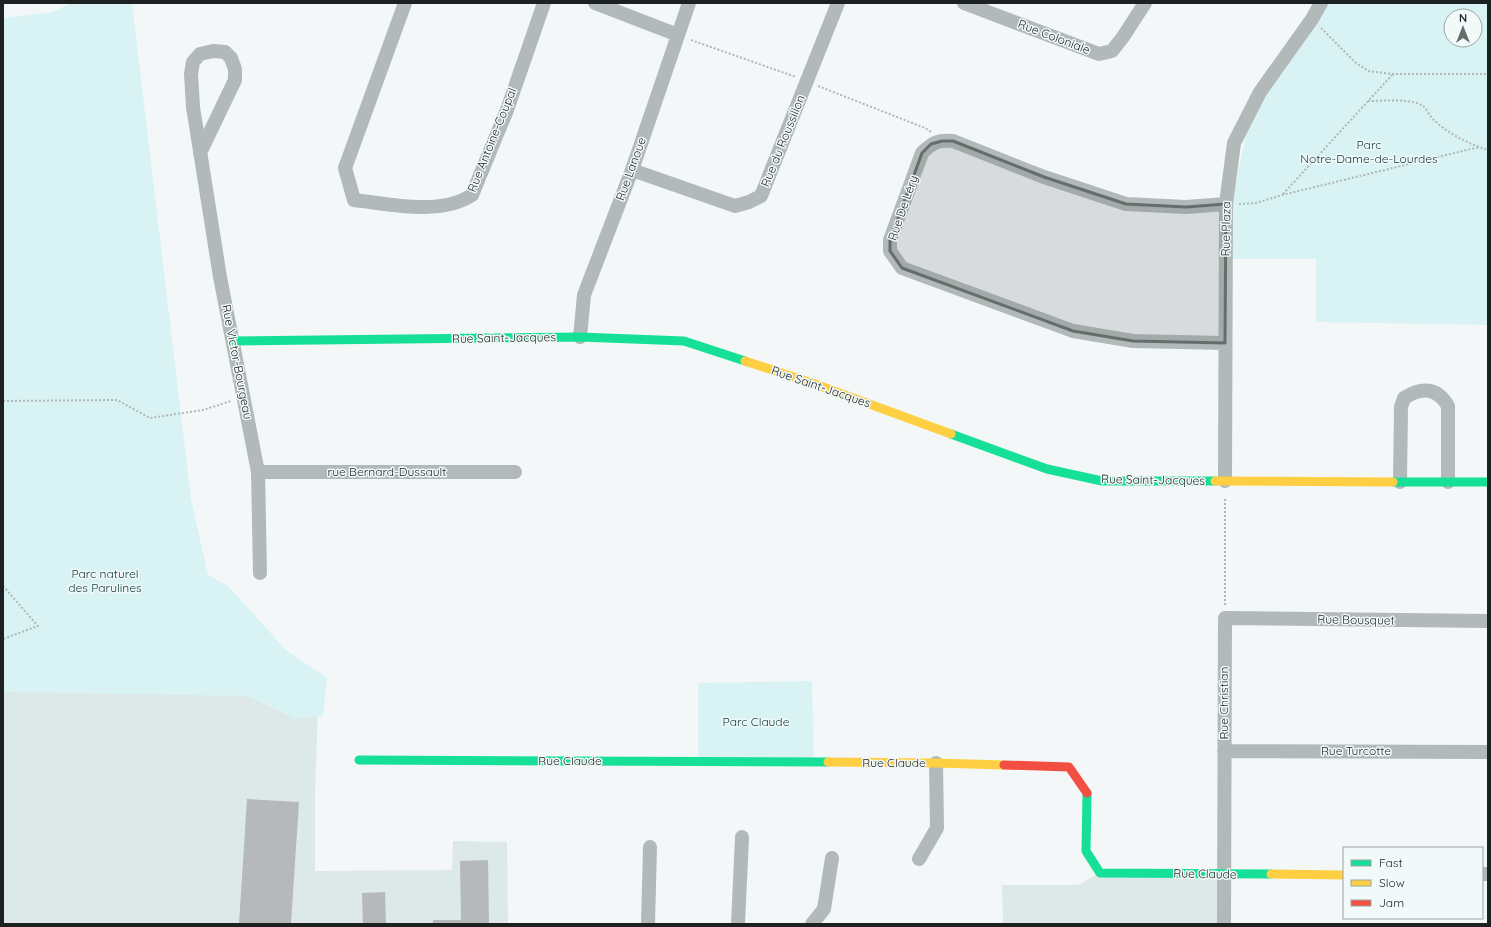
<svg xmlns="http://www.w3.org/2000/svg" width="1491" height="927" viewBox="0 0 1491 927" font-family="Quicksand,sans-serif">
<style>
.built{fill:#dde8e8}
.green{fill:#d9f3f4;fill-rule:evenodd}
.building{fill:#b6b9b9}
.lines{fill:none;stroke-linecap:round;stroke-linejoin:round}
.path{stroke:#b2b6b6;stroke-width:2;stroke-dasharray:2 2;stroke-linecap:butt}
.street{stroke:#b2b9b9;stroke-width:14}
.fast{stroke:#16e098;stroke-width:9}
.slow{stroke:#ffcf43;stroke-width:9}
.jam{stroke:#f24e42;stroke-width:9}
.marked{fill:#696c6c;fill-opacity:0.2;stroke:#696c6c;stroke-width:3;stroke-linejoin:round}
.labels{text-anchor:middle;stroke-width:3;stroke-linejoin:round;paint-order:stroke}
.street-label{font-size:12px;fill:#1e2121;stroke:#f1f9f9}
.park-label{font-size:12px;fill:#0a3639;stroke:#f1f9f9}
</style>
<rect width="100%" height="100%" fill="#f3f7f7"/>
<!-- built -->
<path class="built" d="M3,685H319L315,790V871L452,870L453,841L507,842L508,924H3Z
M1100,873L1224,875V924H1003L1002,885H1078Z"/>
<!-- green -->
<path class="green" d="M71,3H132L191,499L208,575L228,586L286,650L327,678L323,716L296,719L247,696L3,692V18L52,12Z
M1322,3H1488V325L1316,322V259H1232V200L1250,117ZM1451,16H1475V40H1451Z
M812,681L814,763L698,762V683Z"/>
<!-- building -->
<path class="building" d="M247,799L299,802L291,924H239Z
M488,860L489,924H433V920H461L460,861Z
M385,892L386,924H363L362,893Z"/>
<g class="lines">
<!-- path -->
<path class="path" d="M1321,28L1355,62L1368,71L1393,74H1488
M691,40L796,77
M818,86L925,128L931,132
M1368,101C1382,101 1412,98 1423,106C1427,109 1429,115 1432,118C1446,133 1469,144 1488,150
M1283,194L1393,74
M1239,204L1256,203L1282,195L1479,147
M3,401L117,400L150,418L203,410L231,401
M3,586L38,626L3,639
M1225,605V497"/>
<!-- street -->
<path class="street" d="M405,3L345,168L354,200C390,204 440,216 472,195L507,110L544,3
M595,3L678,35
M964,3L1099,54L1112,51L1123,37L1145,3
M200,153L235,80V69L231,58L225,52L213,51L200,54L193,62L191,74L193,107L220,277L258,472L260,573
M632,170L735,206L749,202L761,196L838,3
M580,337L584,295L632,170L689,3
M1225,343L1133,341L1073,331L902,268L890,251V240L922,153C933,142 938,140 953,141L1044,177L1126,204L1186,207L1226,204
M258,472H515
M1225,481L1226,204L1234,143L1260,92L1312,19L1321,3
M1400,482L1401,407L1404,398C1422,387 1437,387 1448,406V482
M1224,751L1488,752
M919,859L937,828L936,763
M1482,874H1488
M648,924L650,847
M738,924L742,837
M812,924L824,909L832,858
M1224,924L1225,618L1488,621"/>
<!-- fast -->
<path class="fast" d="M233,341L580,337L684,341L745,361
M951,434L1047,469L1102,481H1215
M1393,482H1488
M359,760L828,762
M1087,793L1086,851L1100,873L1271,874"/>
<!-- slow -->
<path class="slow" d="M745,361L815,384L951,434
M1215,481L1393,482
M828,762L936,763L1004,765
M1271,874L1344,875"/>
<!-- jam -->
<path class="jam" d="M1004,765L1069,767L1087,793"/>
</g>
<!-- marked area -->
<path class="marked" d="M942,141H953L1044,177L1126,204L1186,207L1226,204L1225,343L1133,341L1073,331L902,268L890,251V240L922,153L931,144Z"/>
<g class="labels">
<!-- street labels -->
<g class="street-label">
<text transform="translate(1054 37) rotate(21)" y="4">Rue Coloniale</text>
<text transform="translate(492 140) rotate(-68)" y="4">Rue Antoine-Coupal</text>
<text transform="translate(783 141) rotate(-68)" y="4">Rue du Roussillon</text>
<text transform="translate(631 169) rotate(-70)" y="4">Rue Lanoue</text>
<text transform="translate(903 208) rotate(-71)" y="4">Rue De Léry</text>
<text transform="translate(1226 229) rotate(-89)" y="4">Rue Plaza</text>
<text transform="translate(504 338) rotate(-1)" y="4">Rue Saint-Jacques</text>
<text transform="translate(237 362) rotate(79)" y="4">Rue Victor-Bourgeau</text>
<text transform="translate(821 387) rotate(19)" y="4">Rue Saint-Jacques</text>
<text x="387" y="476">rue Bernard-Dussault</text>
<text transform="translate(1153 480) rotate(1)" y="4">Rue Saint-Jacques</text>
<text transform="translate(1356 620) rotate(1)" y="4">Rue Bousquet</text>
<text transform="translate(1224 703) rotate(-90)" y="4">Rue Christian</text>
<text x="1356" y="755">Rue Turcotte</text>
<text x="570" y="765">Rue Claude</text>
<text x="894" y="767">Rue Claude</text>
<text transform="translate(1205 874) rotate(1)" y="4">Rue Claude</text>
</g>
<!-- park labels -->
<g class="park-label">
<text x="1369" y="149">Parc<tspan x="1369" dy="14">Notre-Dame-de-Lourdes</tspan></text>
<text x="105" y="578">Parc naturel<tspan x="105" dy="14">des Parulines</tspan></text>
<text x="756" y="726">Parc Claude</text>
</g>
</g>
<!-- border -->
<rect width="1491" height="927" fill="none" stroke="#1e2121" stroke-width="8"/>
<!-- legend -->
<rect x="1343" y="847" width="140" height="72" fill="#f1f9f9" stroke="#9da3a3"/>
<rect x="1351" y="860" width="20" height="6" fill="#16e098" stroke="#9da3a3"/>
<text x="1379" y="867" font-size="12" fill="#1e2121">Fast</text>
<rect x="1351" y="880" width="20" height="6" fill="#ffcf43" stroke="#9da3a3"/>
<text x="1379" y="887" font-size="12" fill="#1e2121">Slow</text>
<rect x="1351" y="900" width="20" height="6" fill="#f24e42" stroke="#9da3a3"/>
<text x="1379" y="907" font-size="12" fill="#1e2121">Jam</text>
<!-- north arrow -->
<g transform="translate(1463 28)"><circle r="19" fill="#f1f9f9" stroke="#9da3a3"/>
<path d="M0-3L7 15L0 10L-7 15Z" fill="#696c6c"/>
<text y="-6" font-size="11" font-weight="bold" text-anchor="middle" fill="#1e2121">N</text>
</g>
</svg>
